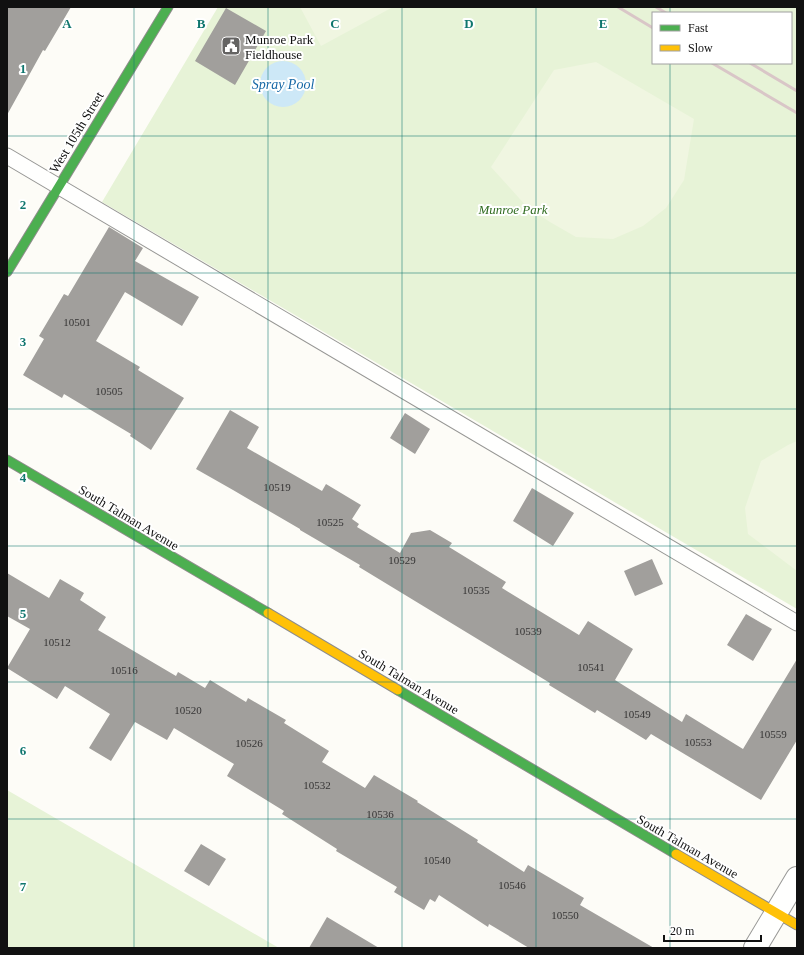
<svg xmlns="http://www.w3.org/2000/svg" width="804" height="955" viewBox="0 0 804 955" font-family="Georgia,serif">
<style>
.green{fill:#e7f3d7;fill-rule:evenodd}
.pitch{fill:#f0f6e1}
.water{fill:#cde8f7}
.building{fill:#a19f9c}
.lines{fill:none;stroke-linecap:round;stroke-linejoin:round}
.lane-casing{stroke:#979795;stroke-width:17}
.street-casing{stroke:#979795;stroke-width:24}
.fast-casing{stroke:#8e8d8b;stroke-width:11}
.slow-casing{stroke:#8e8d8b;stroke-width:11}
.lane{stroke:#fffffe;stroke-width:15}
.street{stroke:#fffffe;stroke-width:22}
.fast{stroke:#4caf50;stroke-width:9}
.slow{stroke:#ffc107;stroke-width:9}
.rail{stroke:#d9c6c7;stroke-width:3}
.grid{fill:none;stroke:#0f766e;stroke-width:1;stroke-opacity:0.55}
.labels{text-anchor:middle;stroke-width:4;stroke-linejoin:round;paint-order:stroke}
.number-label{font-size:11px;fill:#353434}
.poi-label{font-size:13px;fill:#111;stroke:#fff;text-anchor:start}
.street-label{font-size:13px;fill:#111;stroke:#fff}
.park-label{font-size:13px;font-style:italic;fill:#2f6b1f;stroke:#fff}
.water-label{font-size:14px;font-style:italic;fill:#1768a6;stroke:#fff}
.grid-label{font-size:13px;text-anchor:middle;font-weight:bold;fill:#0f766e;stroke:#fff;stroke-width:4;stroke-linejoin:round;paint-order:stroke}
</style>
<rect width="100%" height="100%" fill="#fdfcf7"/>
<!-- green -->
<path class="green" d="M218,7H797V609L102,202ZM653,13H791V63H653Z
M7,790L279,948H7Z"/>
<!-- pitch -->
<path class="pitch" d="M300,7H393L321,46Z
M596,62L694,119L684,180L666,208L643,226L613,239L576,237L550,222L528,208L491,167L554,70Z
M797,441V571L748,534L745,508L761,461L788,445Z"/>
<!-- water -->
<path class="water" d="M260 84a23 23 0 1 1 46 0a23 23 0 1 1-46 0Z"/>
<!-- building -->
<path class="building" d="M7,7H71L45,51L43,50L7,115Z
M226,8L266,31L235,85L195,61Z
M109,227L143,248L135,261L199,297L182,326L125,292L96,341L140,367L138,370L184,398L151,450L130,436L131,434L64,394L62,398L23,375L44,339L39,336L64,294L68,296Z
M230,410L259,427L247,448L322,491L326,484L361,505L352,519L359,524L357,527L400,553L411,533L430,530L452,543L449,547L506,582L502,588L579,635L588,621L633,649L615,680L682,722L686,714L743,749L797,659V740L761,800L651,734L646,740L597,710L595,713L549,685L550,683L359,567L360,565L300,530V529L233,490L196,469Z
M405,413L430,429L415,454L390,438Z
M532,488L574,513L553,546L513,521Z
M652,559L663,584L635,596L624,571Z
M7,573L49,598L60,579L84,593L80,600L106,617L98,630L176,676L178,672L205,688L210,680L246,702L248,698L286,720L284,723L329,751L322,762L365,788L374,775L418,801L417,802L478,840L477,842L524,872L528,865L584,898L580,905L654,948H529L489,924L488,927L439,895L435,902L430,899L424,910L394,892L397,887L336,851L337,849L282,814L284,811L227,776L234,764L174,728L167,740L135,722L111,761L89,748L110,714L65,686L57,699L7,668L30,629L7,616Z
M746,614L772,629L753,661L727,645Z
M201,844L226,859L209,886L184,871Z
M327,917L379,948H309Z"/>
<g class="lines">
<defs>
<path id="lane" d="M7,156L797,623"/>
<path id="street" d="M755,948L797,878"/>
<path id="fast" d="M7,272L168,7
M7,460L268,613
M398,690L676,854"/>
<path id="slow" d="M268,613L398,690
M676,854L797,925"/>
</defs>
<!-- lane casing -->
<use href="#lane" class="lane-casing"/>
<!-- street casing -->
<use href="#street" class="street-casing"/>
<!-- fast casing -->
<use href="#fast" class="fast-casing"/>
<!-- slow casing -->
<use href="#slow" class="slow-casing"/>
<!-- lane -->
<use href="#lane" class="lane"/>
<!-- street -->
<use href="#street" class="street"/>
<!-- fast -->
<use href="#fast" class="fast"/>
<!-- slow -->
<use href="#slow" class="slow"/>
<!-- rail -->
<path class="rail" d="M618,7L653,28
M656,7L666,13
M712,63L797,113
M750,63L797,91"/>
</g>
<!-- grid -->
<path class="grid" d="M134,7V948M268,7V948M402,7V948M536,7V948M670,7V13M670,63V948M7,136H797M7,273H797M7,409H797M7,546H797M7,682H797M7,819H797"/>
<!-- icons -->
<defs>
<symbol id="civic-square" viewBox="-11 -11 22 22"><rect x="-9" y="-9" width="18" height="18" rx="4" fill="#646362" stroke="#fff"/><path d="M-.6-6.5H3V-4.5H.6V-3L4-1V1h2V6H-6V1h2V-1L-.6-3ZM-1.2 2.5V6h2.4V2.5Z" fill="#fff"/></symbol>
</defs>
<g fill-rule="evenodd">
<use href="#civic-square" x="220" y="35" width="22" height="22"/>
</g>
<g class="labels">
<!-- number labels -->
<g class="number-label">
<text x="77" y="326">10501</text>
<text x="109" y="395">10505</text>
<text x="277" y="491">10519</text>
<text x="330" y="526">10525</text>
<text x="402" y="564">10529</text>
<text x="476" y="594">10535</text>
<text x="528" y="635">10539</text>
<text x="57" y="646">10512</text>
<text x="591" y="671">10541</text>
<text x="124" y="674">10516</text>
<text x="188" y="714">10520</text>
<text x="637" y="718">10549</text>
<text x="773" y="738">10559</text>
<text x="698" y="746">10553</text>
<text x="249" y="747">10526</text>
<text x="317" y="789">10532</text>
<text x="380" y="818">10536</text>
<text x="437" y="864">10540</text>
<text x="512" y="889">10546</text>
<text x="565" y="919">10550</text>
</g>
<!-- poi labels -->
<g class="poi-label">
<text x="245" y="44">Munroe Park<tspan x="245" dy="15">Fieldhouse</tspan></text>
</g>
<!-- street labels -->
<g class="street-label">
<text transform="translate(76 132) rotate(-59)" y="5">West 105th Street</text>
<text transform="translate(129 517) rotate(31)" y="5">South Talman Avenue</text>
<text transform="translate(409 681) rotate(31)" y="5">South Talman Avenue</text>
<text transform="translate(688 846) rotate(30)" y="5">South Talman Avenue</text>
</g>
<!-- park labels -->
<g class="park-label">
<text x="513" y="214">Munroe Park</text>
</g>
<!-- water labels -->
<g class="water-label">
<text x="283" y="89">Spray Pool</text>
</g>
</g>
<g class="grid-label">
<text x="67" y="28">A</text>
<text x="201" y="28">B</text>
<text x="335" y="28">C</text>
<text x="469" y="28">D</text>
<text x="603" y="28">E</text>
<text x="23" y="73">1</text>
<text x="23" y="209">2</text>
<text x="23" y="346">3</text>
<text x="23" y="482">4</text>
<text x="23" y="618">5</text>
<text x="23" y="755">6</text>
<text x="23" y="891">7</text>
</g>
<!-- border -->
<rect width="804" height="955" fill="none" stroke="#111111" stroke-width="16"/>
<!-- legend -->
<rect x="652" y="12" width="140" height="52" fill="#ffffff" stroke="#a0a0a0"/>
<rect x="660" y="25" width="20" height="6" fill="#4caf50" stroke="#a0a0a0"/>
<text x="688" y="32" font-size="12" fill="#111111">Fast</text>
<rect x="660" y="45" width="20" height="6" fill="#ffc107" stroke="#a0a0a0"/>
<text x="688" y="52" font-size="12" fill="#111111">Slow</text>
<!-- scale -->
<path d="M664 935v6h97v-6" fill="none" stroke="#111111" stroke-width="2"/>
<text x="670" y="935" font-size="12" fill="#111111" stroke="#ffffff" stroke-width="3" paint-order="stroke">20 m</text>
</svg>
